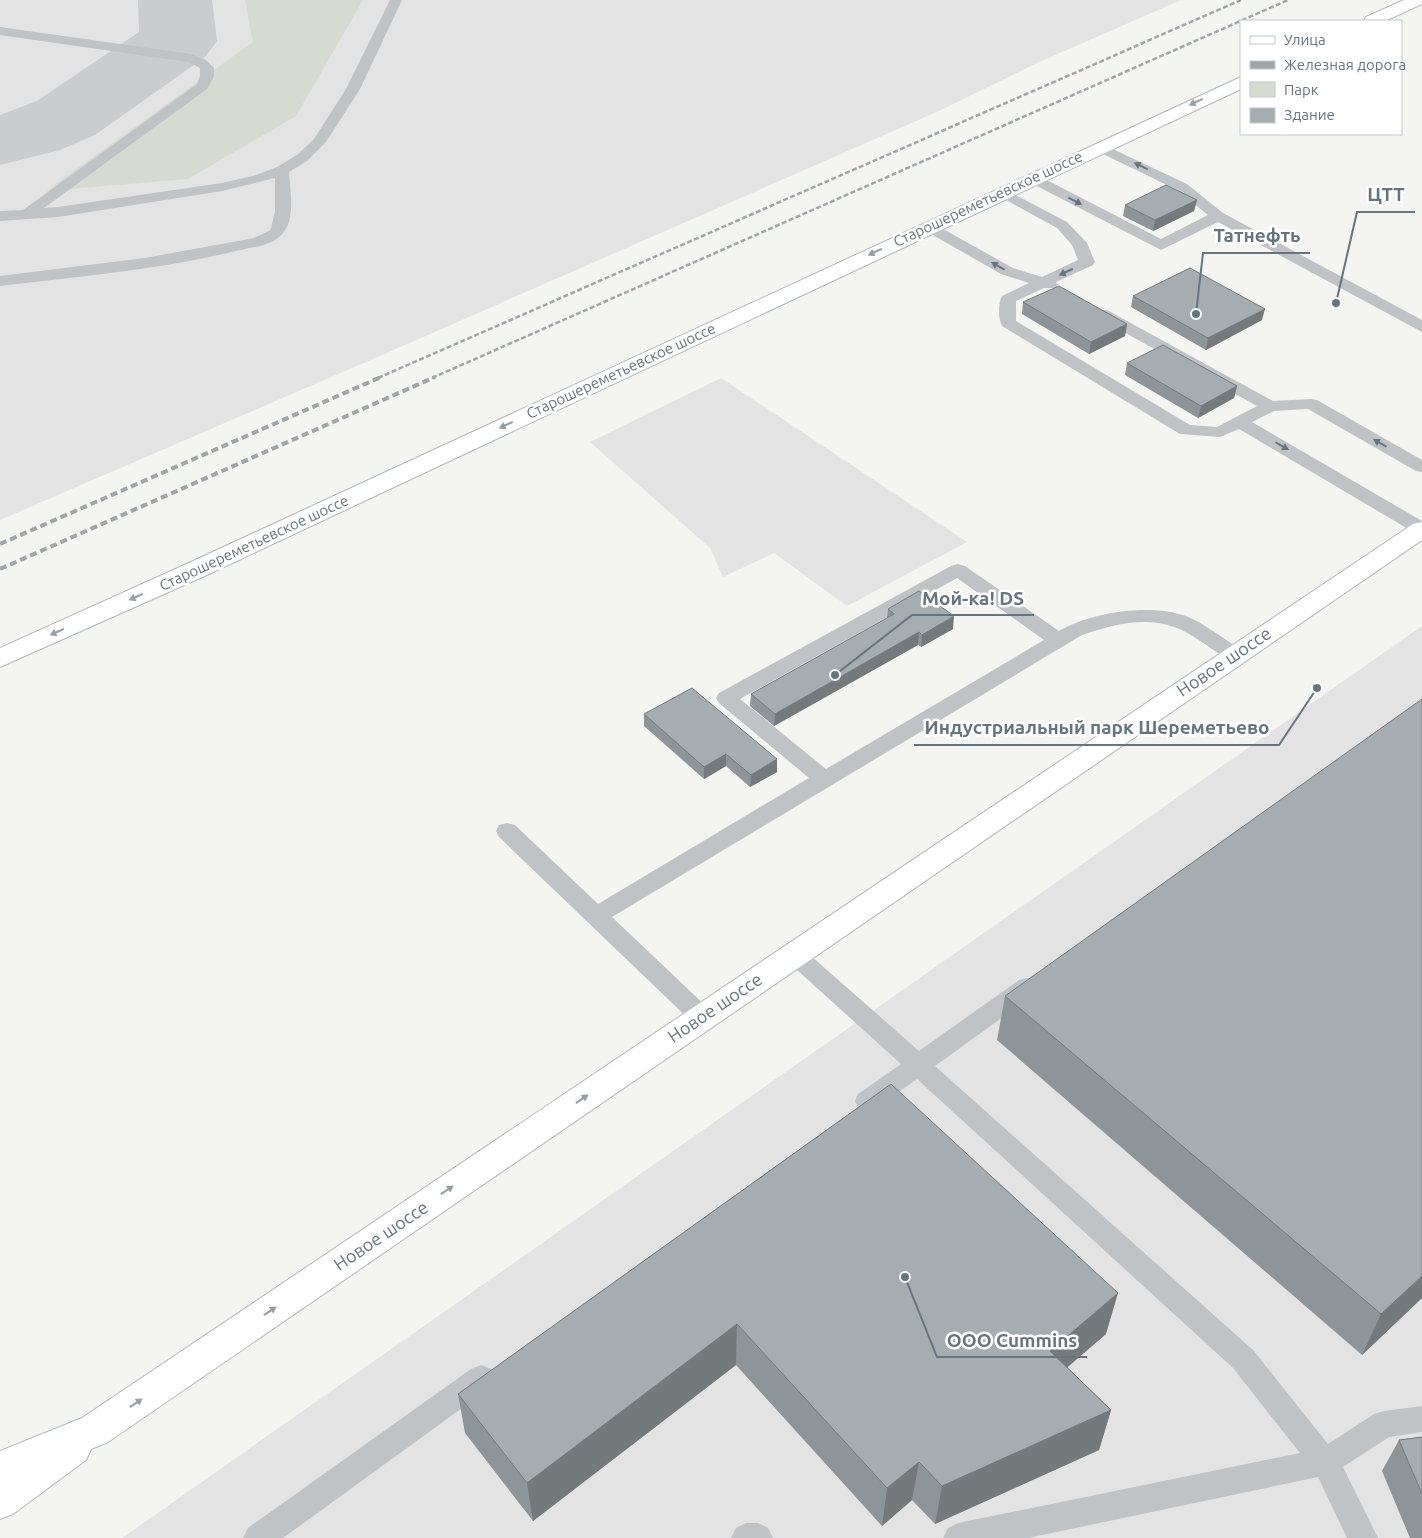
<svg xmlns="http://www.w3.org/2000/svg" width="1422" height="1538" viewBox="0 0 1422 1538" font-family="Ubuntu,sans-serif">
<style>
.built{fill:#e2e3e2}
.green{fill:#d6dbd2}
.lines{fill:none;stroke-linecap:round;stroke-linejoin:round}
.taxiway{fill:#cacccd;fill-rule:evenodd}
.secondary-casing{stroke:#b2b7ba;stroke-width:2}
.primary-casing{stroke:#b3b7ba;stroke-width:2}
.service{fill:#bfc3c6;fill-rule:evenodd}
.secondary{fill:#fff;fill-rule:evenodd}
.primary{fill:#fff;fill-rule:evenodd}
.rail-far1{stroke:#9fa5a9;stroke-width:2.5;stroke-dasharray:5 2.5;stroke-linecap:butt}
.rail{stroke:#9fa5a9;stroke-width:4;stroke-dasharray:7 4;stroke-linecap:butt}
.wall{fill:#8e9598}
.shaded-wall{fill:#74797c}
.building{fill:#a5adb1;stroke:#74797c}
.oneway{fill:#939ea6}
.oneway2{fill:#657580}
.labels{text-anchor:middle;stroke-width:5;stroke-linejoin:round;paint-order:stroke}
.far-street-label{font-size:15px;fill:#657580;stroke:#fff}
.street-label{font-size:18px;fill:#657580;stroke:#fff}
.leader{fill:none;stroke:#657580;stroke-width:2}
.callout-dot{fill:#657580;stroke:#fff;stroke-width:2}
.callout-label{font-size:19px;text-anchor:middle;font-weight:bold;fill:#657580;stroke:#fff;stroke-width:5;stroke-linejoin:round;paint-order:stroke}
</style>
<rect width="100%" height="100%" fill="#f4f4f1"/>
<!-- built -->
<path class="built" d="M0,0H1181L1037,63L939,111L373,359L0,520Z
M721,378L967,542L847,606L774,553L723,577L710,548L590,442Z
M1422,626V1538H122L864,1017Z"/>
<!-- green -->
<path class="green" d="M245,0H363L296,116L188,179L46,191L253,42Z"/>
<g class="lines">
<!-- taxiway -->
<path class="taxiway" d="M138,0H212L217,41L205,57L95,135L60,150L0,165V115L37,101L139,32Z"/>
<defs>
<path id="secondary" d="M73,1429L86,1434L92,1447L86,1460L13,1514L0,1519V1478L60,1434Z"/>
<path id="primary" d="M1404,0H1422V4L1385,21H1364L1366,17Z
M1241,77V89L209,574L0,667V648L191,562Z
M1422,522V540L108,1442L0,1487V1451L82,1418L1413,524Z"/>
</defs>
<!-- secondary casing -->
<use href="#secondary" class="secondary-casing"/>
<!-- primary casing -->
<use href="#primary" class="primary-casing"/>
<!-- service -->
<path class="service" d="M390,0H402L360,89L326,142L307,161L289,172C290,191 297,223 279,237C270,246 252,247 240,250C162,270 80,276 0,286V276L145,258L254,238L269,231L271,228L275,212V178L222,191L58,217L0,221V211L23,210L197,84L200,76V68L188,62L0,35V27L191,54L206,60L214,68V76L207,89L44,208L58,207L222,183L253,176L277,167L297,155L314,139L346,89Z
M1100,143L1187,184L1223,213L1422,320V332L1218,222L1161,250L1027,181L1025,178L1027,175H1037L1161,239L1208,215L1177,190L1095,150L1093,147L1095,144Z
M1002,188L1067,222L1087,243L1095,262L1093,265L1056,282L1058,285L1056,288H1044L1016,301V321L1190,425L1217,427L1257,406L1095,316L1093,313L1095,310H1107L1273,401L1311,399L1317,400L1422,460V472L1416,471L1308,409L1274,411L1252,422L1422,521V535L1415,533L1239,429L1220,437L1180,434L1002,326C998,319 998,303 1002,296L1029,283L1001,274L924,230L921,227L924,224H934L1013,268L1042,277L1078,260L1072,245L1057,228L997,195L995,192L997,189Z
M958,564L965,566L1059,631C1090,612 1151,603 1186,616C1204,623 1225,640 1242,650L1245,655L1242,660L1235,662L1228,660C1215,651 1188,631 1174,627C1145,616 1111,625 1082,635L612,917L710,1010L714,1017L710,1024L702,1027L694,1024L499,837L496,831L499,825L507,823L515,825L598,904L809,778L719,703L716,698L719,693L951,566ZM957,578L1044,640L826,769L740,699Z
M794,945L802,948L919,1051L1019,980L1027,978L1035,980L1039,987L1035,994L935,1066L1253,1350L1328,1444L1374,1414L1384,1411L1422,1406V1432L1389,1437L1343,1467L1378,1538H1347L1318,1477L1028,1538H943L948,1528L958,1523L1300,1453L1233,1368L917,1079L876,1108L867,1111L858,1108L855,1101L858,1094L901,1064L786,960L782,954L786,948Z
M481,1365L491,1369L495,1378L491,1387L283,1538H243L248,1528L471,1369Z
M746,1523H758L768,1528L773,1538H731L736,1528Z"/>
<!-- secondary -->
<use href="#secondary" class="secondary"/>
<!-- primary -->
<use href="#primary" class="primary"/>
<!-- rail-far1 -->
<path class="rail-far1" d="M378,378L1241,0
M432,378L1288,0"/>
<!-- rail -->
<path class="rail" d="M0,544L381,377
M0,569L435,377"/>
</g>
<!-- wall -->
<path class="wall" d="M1197,200L1194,211L1153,231L1123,216L1125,205Z
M1133,296L1262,320L1206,350L1131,307Z
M1023,302L1127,324L1125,336L1089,354L1022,314Z
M1127,363L1237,386L1234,398L1198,418L1125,375Z
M888,609L953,629L921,647L918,645L774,726L750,706L751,694L887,618Z
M644,714L777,772L750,787L726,766L704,779L644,726Z
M1005,996L1422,1298L1362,1355L997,1040Z
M891,1084L1106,1334L1067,1367L1111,1410L1099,1450L935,1524L912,1500L882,1526L736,1365L533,1521L465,1433L458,1394Z
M1422,1437V1538H1410L1382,1471L1399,1440Z"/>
<!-- shaded-wall -->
<path class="shaded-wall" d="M1197,200L1194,211L1153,231L1155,220Z
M1265,309L1262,320L1206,350L1208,338Z
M1127,324L1125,336L1089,354L1091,342Z
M1237,386L1234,398L1198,418L1201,406Z
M954,616L953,629L921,647L922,635Z
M919,632L918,645L774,726L775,714Z
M726,754V766L704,779V767Z
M777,759V772L750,787L751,775Z
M1422,1276V1298L1362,1355L1381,1314Z
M1118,1293L1106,1334L1040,1391L1050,1351Z
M737,1324L736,1365L533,1521L527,1483Z
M1111,1410L1099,1450L935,1524L942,1486Z
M919,1462L912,1500L882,1526L887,1488Z"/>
<!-- building -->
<path class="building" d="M1166,185L1197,200L1155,220L1125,205Z
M1190,268L1265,309L1208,338L1133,296Z
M1059,286L1127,324L1091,342L1023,302Z
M1163,345L1237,386L1201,406L1127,363Z
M919,591L954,616L922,635L919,632L775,714L751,694L894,614L888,609Z
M692,688L777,759L751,775L726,754L704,767L644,714Z
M1422,699V1276L1381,1314L1005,996Z
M891,1084L1118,1293L1050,1351L1111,1410L942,1486L919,1462L887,1488L737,1324L527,1483L458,1394Z
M1422,1437V1494L1399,1440Z"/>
<!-- one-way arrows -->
<defs><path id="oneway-solid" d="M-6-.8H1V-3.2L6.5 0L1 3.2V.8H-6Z" transform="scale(1.25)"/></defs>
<g class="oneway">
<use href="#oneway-solid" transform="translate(1196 102) rotate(155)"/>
<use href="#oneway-solid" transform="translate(875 252) rotate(155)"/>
<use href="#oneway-solid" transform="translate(506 425) rotate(155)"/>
<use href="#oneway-solid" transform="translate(136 597) rotate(156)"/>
<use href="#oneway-solid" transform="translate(57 632) rotate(156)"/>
<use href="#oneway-solid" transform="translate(582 1099) rotate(-34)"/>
<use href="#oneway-solid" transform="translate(447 1190) rotate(-34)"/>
<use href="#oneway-solid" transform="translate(270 1311) rotate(-34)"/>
<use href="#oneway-solid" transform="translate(136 1403) rotate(-34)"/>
</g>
<g class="oneway2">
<use href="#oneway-solid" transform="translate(1141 166) rotate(-154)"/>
<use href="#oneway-solid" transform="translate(1075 201) rotate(27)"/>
<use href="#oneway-solid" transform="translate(998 266) rotate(-151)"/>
<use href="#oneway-solid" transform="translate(1066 272) rotate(155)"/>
<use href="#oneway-solid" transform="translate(1380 443) rotate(-151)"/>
<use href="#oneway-solid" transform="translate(1282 446) rotate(30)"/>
</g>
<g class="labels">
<!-- far-street labels -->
<g class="far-street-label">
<text transform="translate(988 199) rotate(-25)" y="5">Старошереметьевское шоссе</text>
<text transform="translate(621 371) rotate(-25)" y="5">Старошереметьевское шоссе</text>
<text transform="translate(254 543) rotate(-25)" y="5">Старошереметьевское шоссе</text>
</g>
<!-- street labels -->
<g class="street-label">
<text transform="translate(1224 662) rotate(-34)" y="6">Новое шоссе</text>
<text transform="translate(715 1008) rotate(-34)" y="6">Новое шоссе</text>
<text transform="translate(381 1236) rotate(-34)" y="6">Новое шоссе</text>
</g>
</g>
<!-- callouts -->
<path class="leader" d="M1336 303L1357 212H1415M1196 314L1203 253H1310M835 675L912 615H1034M1317 688L1279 745H914M905 1277L937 1357H1087"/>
<g class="callout-dot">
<circle cx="1336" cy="303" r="5"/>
<circle cx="1196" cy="314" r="5"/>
<circle cx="835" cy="675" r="5"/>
<circle cx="1317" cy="688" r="5"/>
<circle cx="905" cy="1277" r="5"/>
</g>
<g class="callout-label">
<text x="1386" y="201">ЦТТ</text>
<text x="1257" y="242">Татнефть</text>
<text x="973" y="605">Мой-ка! DS</text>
<text x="1097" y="734">Индустриальный парк Шереметьево</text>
<text x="1012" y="1347">OOO Cummins</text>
</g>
<!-- legend -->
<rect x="1240" y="20" width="162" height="115" fill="#ffffff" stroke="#c1c8cc"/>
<rect x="1250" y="36" width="25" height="8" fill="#ffffff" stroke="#c1c8cc"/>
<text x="1284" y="45" font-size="15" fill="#657580">Улица</text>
<rect x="1250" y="61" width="25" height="8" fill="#9fa5a9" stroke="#c1c8cc"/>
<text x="1284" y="70" font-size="15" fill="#657580">Железная дорога</text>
<rect x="1250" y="82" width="25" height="15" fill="#d6dbd2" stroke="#c1c8cc"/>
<text x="1284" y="95" font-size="15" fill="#657580">Парк</text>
<rect x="1250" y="108" width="25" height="15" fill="#a5adb1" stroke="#c1c8cc"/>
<text x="1284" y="120" font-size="15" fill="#657580">Здание</text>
</svg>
